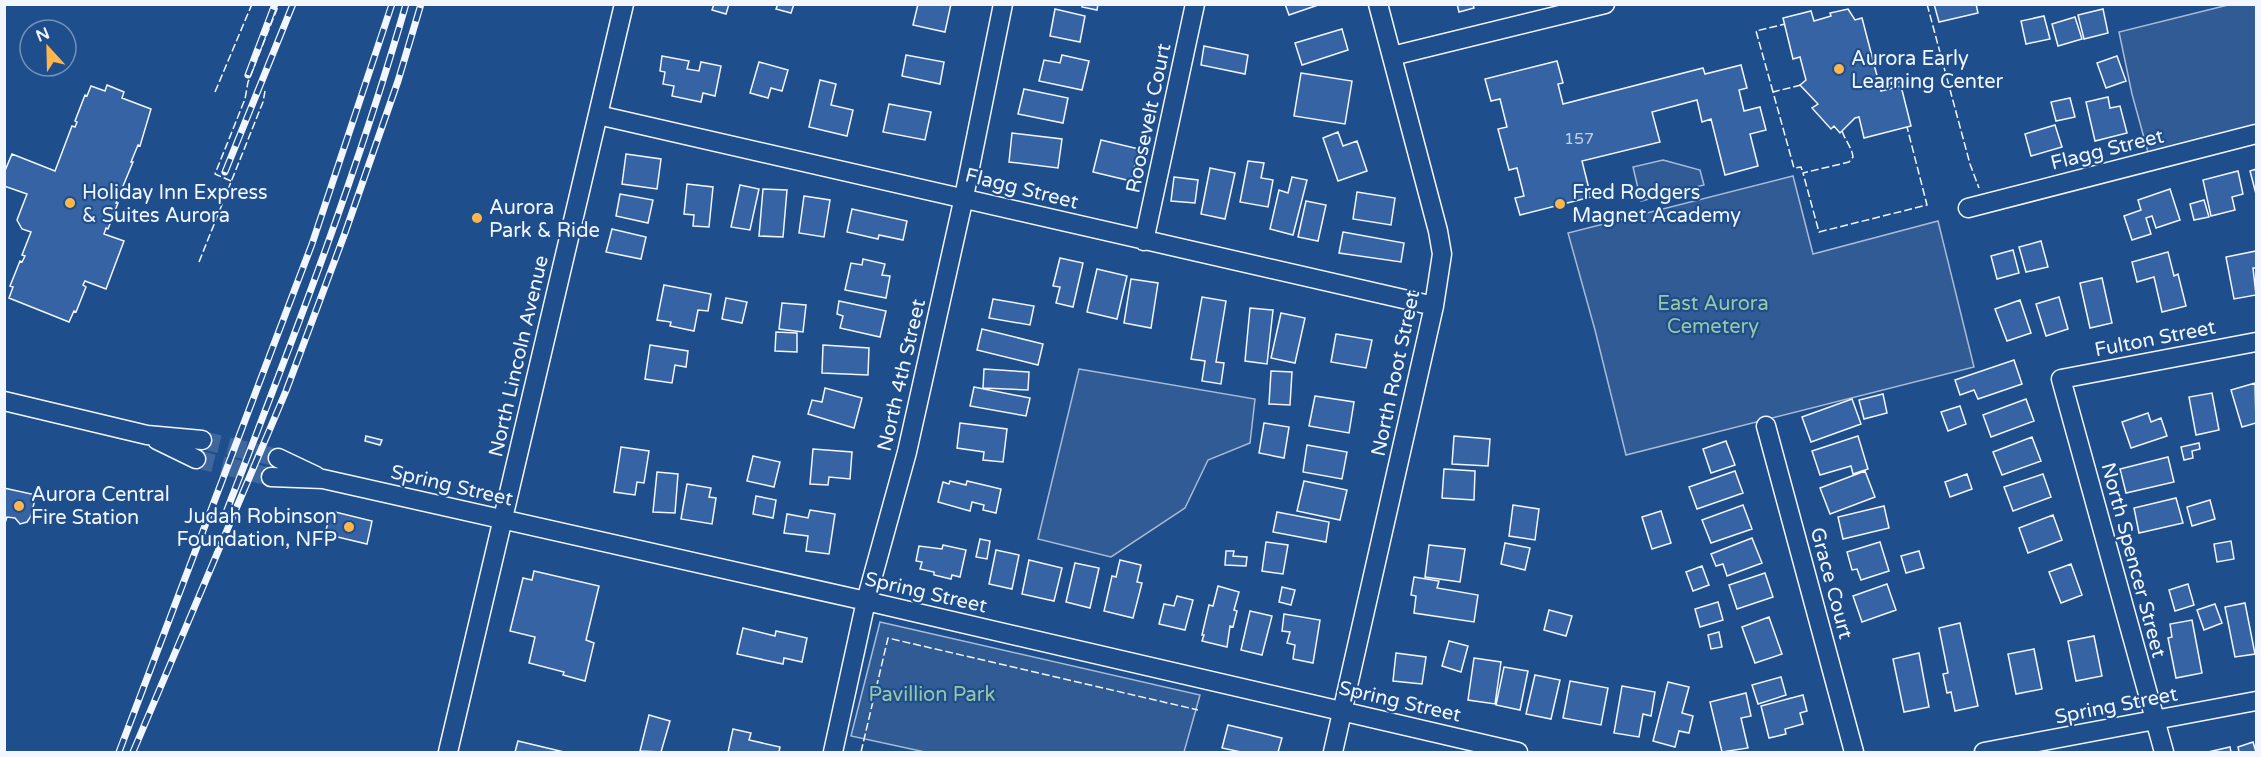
<svg xmlns="http://www.w3.org/2000/svg" width="2261" height="757" viewBox="0 0 2261 757" font-family="'Varela Round',sans-serif">
<style>
.green{fill:#305b95;stroke:#a8bbd7;stroke-width:1.5}
.building{fill:#3563a3;stroke:#f2f6ff;stroke-width:1.5}
.lines{fill:none;stroke-linecap:round;stroke-linejoin:round}
.street-tunnel{stroke:#3f679d;stroke-width:18;stroke-dasharray:18 9;stroke-linecap:butt}
.street-casing{stroke:#f2f6ff;stroke-width:21}
.street{stroke:#1f4e8c;stroke-width:18}
.rail-casing{stroke:#f2f6ff;stroke-width:7}
.rail{stroke:#1f4e8c;stroke-width:4.5;stroke-dasharray:14;stroke-linecap:butt}
.fence{stroke:#f2f6ff;stroke-width:1.5;stroke-dasharray:8 3;stroke-linecap:butt}
.wall{stroke:#f2f6ff;stroke-width:3}
.poi-dot{fill:#ffb74d;stroke:#1f4e8c;stroke-width:2}
.labels{text-anchor:middle;stroke-width:4.5;stroke-linejoin:round;paint-order:stroke}
.number-label{font-size:16px;fill:#c3d1e8}
.poi-label{font-size:20px;fill:#f2f6ff;stroke:#1f4e8c;text-anchor:start}
.street-label{font-size:20px;fill:#f2f6ff;stroke:#1f4e8c}
.park-label{font-size:20px;fill:#97c8a6;stroke:#1f4e8c}
</style>
<rect width="100%" height="100%" fill="#1f4e8c"/>
<!-- green -->
<path class="green" d="M2228,5H2256V129L2149,156L2132,94L2119,32Z
M1663,160L1700,170L1704,185L1641,201L1633,167Z
M1793,176L1813,254L1938,221L1974,367L1626,455L1595,330L1568,233Z
M1079,369L1255,399L1250,443L1208,460L1185,508L1111,557L1038,539Z
M880,622L1200,695L1184,752H925L851,736Z"/>
<!-- building -->
<path class="building" d="M714,4H729L726,14L712,10Z
M778,4H794L791,13L776,9Z
M918,4H951L945,32L913,25Z
M1082,4H1098L1097,10L1082,7Z
M1285,4H1321L1289,15Z
M1457,4H1473L1474,8L1459,12Z
M1934,4H1976L1978,13L1939,22Z
M1055,9L1085,16L1080,42L1050,36Z
M1848,9L1855,20L1862,18L1881,91L1901,86L1911,126L1864,138L1859,117L1855,118L1840,133L1834,126L1831,129L1812,108L1818,104L1800,85L1806,80L1800,57L1793,59L1783,18L1811,11L1814,21L1831,16L1830,13Z
M2103,9L2108,33L2084,39L2078,15Z
M2044,16L2050,39L2026,44L2021,21Z
M2075,17L2082,39L2058,46L2052,24Z
M1342,29L1348,50L1302,65L1295,43Z
M1204,46L1248,55L1245,74L1201,65Z
M906,55L944,62L940,84L902,76Z
M1062,55L1089,61L1082,90L1039,81L1044,60L1060,63Z
M662,56L689,61L687,69L699,71L701,62L721,66L715,96L703,93L701,102L672,96L674,86L663,84L665,72L660,71Z
M2117,56L2126,81L2106,88L2097,63Z
M1557,61L1563,83L1558,84L1563,104L1703,68L1705,74L1741,65L1747,88L1739,90L1744,111L1760,107L1766,130L1750,134L1758,166L1725,175L1711,119L1702,122L1697,100L1652,112L1660,142L1582,161L1591,197L1520,215L1515,198L1524,196L1517,168L1509,170L1498,129L1507,127L1500,99L1491,101L1485,79Z
M759,62L788,70L782,91L771,88L768,98L750,93Z
M1301,73L1352,81L1345,124L1294,116Z
M820,80L836,84L831,105L853,110L847,136L809,127Z
M107,85L124,92L122,98L151,109L140,146L138,145L131,162H133L116,203H118L108,229L106,228L104,234L124,241L106,289L85,281L83,285L86,287L76,312L74,311L69,322L9,298L13,287L10,286L20,261L22,262L25,256L22,255L31,232L22,229L17,220L27,194L4,186V173L12,154L55,171L72,126L75,127L77,122L75,121L85,95L87,96L91,86L105,91Z
M1024,89L1068,98L1063,123L1018,114Z
M2108,97L2110,108L2120,106L2127,133L2095,141L2086,102Z
M2070,98L2075,117L2056,121L2051,102Z
M889,104L931,112L925,140L883,132Z
M2055,125L2062,147L2031,156L2025,134Z
M1338,132L1343,146L1357,141L1367,171L1338,181L1323,138Z
M1012,133L1062,139L1058,168L1009,162Z
M1101,140L1139,149L1131,181L1093,172Z
M626,154L661,159L657,189L622,184Z
M1248,161L1264,163L1261,178L1273,180L1268,207L1240,202Z
M1210,168L1235,173L1225,219L1201,214Z
M2256,169V194L2250,171Z
M2238,171L2243,194L2232,197L2235,210L2211,216L2203,180Z
M1174,177L1198,180L1195,203L1171,201Z
M1292,177L1307,180L1293,235L1270,229L1279,190L1288,193Z
M687,184L713,187L709,227L693,226L694,215L684,214Z
M740,185L759,189L750,230L731,227Z
M763,189L787,190L783,237L759,236Z
M2170,189L2180,220L2156,228L2152,216L2146,218L2151,234L2132,240L2124,216L2141,210L2138,200Z
M1357,192L1395,198L1391,225L1353,219Z
M620,194L653,200L648,223L616,216Z
M804,196L830,200L824,237L799,233Z
M2204,200L2209,217L2194,220L2190,204Z
M1306,201L1326,205L1318,241L1298,237Z
M852,209L907,221L903,240L879,235L878,239L847,232Z
M612,229L646,237L641,259L606,252Z
M1343,232L1404,243L1401,262L1339,253Z
M2041,241L2048,267L2026,272L2019,247Z
M2013,250L2019,273L1997,279L1991,256Z
M2256,251V268H2253L2256,295L2234,299L2226,257Z
M2168,252L2174,276L2178,274L2186,306L2162,312L2154,277L2137,282L2132,262Z
M1060,258L1083,263L1073,307L1056,303L1060,287L1053,286Z
M863,259L885,264L882,275L890,276L886,298L845,290L851,263L862,265Z
M1097,269L1127,276L1117,319L1087,312Z
M2102,278L2112,323L2090,328L2080,283Z
M1131,279L1158,283L1151,328L1124,323Z
M664,285L711,294L708,311L698,310L694,331L670,326L671,322L657,320Z
M1202,297L1226,301L1216,362L1224,363L1221,384L1202,381L1205,361L1191,359Z
M2059,297L2068,329L2046,336L2036,304Z
M726,298L747,302L742,323L722,319Z
M993,299L1034,306L1030,325L989,318Z
M2020,300L2031,333L2007,341L1995,309Z
M839,301L886,311L880,337L840,328L843,316L837,314Z
M782,303L806,305L803,332L779,329Z
M1250,308L1273,310L1267,364L1245,361Z
M1281,313L1305,318L1295,363L1271,358Z
M982,329L1043,344L1038,365L977,350Z
M776,332L797,333V352L775,351Z
M1336,334L1372,340L1366,368L1331,362Z
M650,345L688,351L686,367L675,365L672,383L645,379Z
M823,345L869,348L868,375L822,373Z
M2014,360L2022,384L1978,399L1974,390L1960,395L1955,380Z
M984,369L1029,372L1028,390L983,388Z
M1271,371L1292,372L1290,405L1269,404Z
M2255,383L2256,423L2242,427L2231,390Z
M974,387L1030,398L1026,416L970,406Z
M825,388L862,398L854,428L808,414L812,400L822,402Z
M2212,393L2219,430L2196,435L2189,397Z
M1883,394L1887,413L1864,419L1859,400Z
M1315,396L1354,402L1349,433L1309,426Z
M1852,399L1861,424L1811,442L1802,417Z
M2026,399L2034,421L1991,437L1983,415Z
M1960,406L1966,424L1948,431L1941,412Z
M2148,413L2151,422L2161,418L2167,436L2131,448L2122,422Z
M960,423L1007,429L1003,462L983,460L984,452L957,448Z
M1264,423L1289,427L1284,458L1259,453Z
M366,436L382,440L380,445L365,441Z
M1454,436L1490,439L1488,466L1452,464Z
M1858,436L1868,469L1853,474L1851,466L1820,475L1812,451Z
M2032,437L2041,461L2002,475L1993,452Z
M1726,441L1735,465L1711,473L1703,449Z
M2199,443L2200,449L2192,451L2193,458L2184,460L2181,447Z
M1307,445L1347,452L1342,479L1303,472Z
M621,447L649,451L644,483L637,482L635,495L614,492Z
M813,449L852,452L850,479L829,477L828,485L810,484Z
M753,456L780,462L774,487L747,481Z
M2168,457L2174,482L2126,493L2120,469Z
M1444,469L1475,471L1474,500L1442,498Z
M1735,471L1743,493L1697,509L1689,487Z
M1865,471L1875,497L1830,514L1820,488Z
M657,472L678,474L675,513L653,512Z
M1967,474L1972,489L1950,497L1945,482Z
M2043,474L2051,497L2013,511L2004,487Z
M950,481L966,485L967,481L1001,489L996,513L983,510L984,505L972,502L970,511L938,502L943,482L949,484Z
M1304,481L1347,490L1340,520L1297,511Z
M687,484L711,488L709,497L716,498L712,524L681,519Z
M4,488L36,495L31,516L27,522L20,524L15,518L7,517L4,526Z
M756,496L776,500L773,518L753,514Z
M2176,498L2183,523L2139,533L2134,508Z
M2210,500L2215,519L2192,526L2187,507Z
M1513,505L1539,509L1535,540L1509,536Z
M1743,505L1752,529L1711,543L1702,520Z
M1884,506L1889,528L1843,539L1838,517Z
M810,510L835,514L829,554L806,551L808,536L784,533L787,514L808,518Z
M331,511L372,521L367,544L325,534Z
M1661,511L1671,543L1652,549L1642,517Z
M1277,512L1329,522L1326,542L1273,532Z
M2053,515L2062,540L2028,553L2019,528Z
M1752,538L1762,563L1727,576L1723,564L1716,566L1711,554Z
M980,539L990,541L987,559L976,557Z
M2231,541L2234,559L2217,562L2214,544Z
M1266,542L1288,545L1283,574L1262,571Z
M1880,542L1889,571L1861,580L1857,569L1852,570L1847,552Z
M1505,543L1530,548L1525,570L1501,564Z
M943,545L966,550L960,577L952,575L951,579L934,575V572L920,569L922,562L916,561L919,546L942,549Z
M1429,545L1465,549L1460,582L1425,577Z
M996,550L1019,555L1012,589L989,584Z
M1226,551H1234L1233,556L1247,557L1246,566L1225,565Z
M1919,551L1924,568L1906,573L1901,556Z
M1029,560L1062,568L1054,601L1022,594Z
M1120,560L1141,565L1137,582L1142,583L1133,618L1104,611L1112,576L1116,577Z
M1075,563L1099,568L1090,608L1066,602Z
M2071,564L2082,595L2061,603L2049,572Z
M1702,566L1709,585L1693,591L1686,572Z
M534,571L599,586L586,640L594,643L585,681L563,675L564,672L529,663L535,637L510,631L523,578L532,580Z
M1765,573L1773,597L1737,609L1729,585Z
M1414,577L1439,581L1437,588L1478,595L1474,622L1414,613L1416,596L1411,595Z
M1887,584L1896,610L1862,622L1853,596Z
M2188,584L2194,605L2175,611L2169,590Z
M1218,586L1239,592L1234,610L1237,611L1233,627L1230,626L1227,647L1202,641L1204,635H1202L1209,605L1213,606Z
M1282,587L1295,590L1291,605L1279,602Z
M1177,596L1193,600L1185,630L1159,624L1164,604L1174,606Z
M1718,602L1723,620L1700,627L1695,609Z
M2245,603L2255,654L2235,657L2225,607Z
M2215,604L2222,623L2204,630L2197,610Z
M1549,610L1572,616L1566,636L1544,630Z
M1250,611L1272,616L1262,655L1241,650Z
M1284,614L1320,620L1313,663L1293,659L1295,645L1287,643L1290,632L1282,631Z
M1769,617L1782,654L1755,663L1742,627Z
M2192,620L2202,673L2176,678L2168,638L2172,637L2170,624Z
M1960,623L1978,706L1955,711L1951,692L1947,693L1943,674L1948,673L1939,628Z
M743,628L775,636L776,631L807,638L802,662L784,658L783,664L737,654Z
M1719,632L1722,647L1711,649L1708,635Z
M2094,636L2102,676L2076,681L2068,641Z
M1449,641L1468,646L1461,672L1442,666Z
M2034,649L2042,689L2016,694L2008,654Z
M1396,653L1426,657L1422,684L1393,681Z
M1919,653L1929,707L1904,712L1893,659Z
M1474,658L1501,662L1495,704L1468,700Z
M1504,667L1528,671L1520,710L1496,705Z
M1535,675L1560,680L1551,719L1526,714Z
M1781,677L1786,695L1758,704L1752,685Z
M1570,681L1608,688L1601,725L1563,718Z
M1668,682L1689,687L1682,713L1693,716L1689,733L1679,731L1675,747L1653,741Z
M1622,686L1655,692L1651,716L1643,714L1639,737L1614,733Z
M1746,693L1751,716L1741,718L1748,748L1722,752L1710,702Z
M1803,695L1807,711L1800,713L1803,724L1785,729L1786,734L1769,738L1761,706Z
M649,715L670,721L661,752L640,751Z
M1228,725L1282,738L1278,752H1241L1222,748Z
M733,729L751,733L749,740L780,747L779,752H728Z
M518,741L564,752H515Z
M2253,742L2256,752H2239L2238,747Z
M2230,747L2231,752H2208Z"/>
<g class="lines">
<!-- street-tunnel -->
<path class="street-tunnel" d="M202,440L278,458
M196,459L271,477"/>
<defs>
<path id="street" d="M1392,56L1605,4
M598,115L1434,306
M1968,208L2256,134
M1144,241L1195,4
M4,401L147,435L202,440
M1766,426L1854,752
M157,440L196,459
M278,458L316,476
M271,477L323,479L866,601L1518,752
M448,752L624,4
M833,752L866,601L907,452L964,197L1003,4
M1333,752L1434,306L1442,254L1438,231L1378,4
M1984,752L2256,701
M2164,752L2061,379L2256,342"/>
</defs>
<!-- street casing -->
<use href="#street" class="street-casing"/>
<!-- street -->
<use href="#street" class="street"/>
<defs>
<path id="rail" d="M248,75L275,4
M225,172L293,4
M225,515C290,347 356,178 406,4
M119,752L312,244L392,4
M133,752L286,391L345,233L398,81L421,4"/>
</defs>
<!-- rail casing -->
<use href="#rail" class="rail-casing"/>
<!-- rail -->
<use href="#rail" class="rail"/>
<!-- fence -->
<path class="fence" d="M1927,4L1970,164L1979,188
M1801,85L1773,92L1794,168L1801,167L1803,173
M215,92L252,4
M1773,92L1756,31L1785,24
M1842,131C1845,140 1852,148 1853,157L1849,162L1803,173L1819,232L1927,205L1907,127
M231,181L215,174L245,99L248,82L279,4
M199,262L263,102L265,91
M861,752L888,638L1198,710"/>
<!-- wall -->
<path class="wall" d="M1880,86L1901,81"/>
</g>
<!-- markers -->
<g class="poi-dot">
<circle cx="1839" cy="69" r="6"/>
<circle cx="70" cy="203" r="6"/>
<circle cx="1560" cy="204" r="6"/>
<circle cx="477" cy="218" r="6"/>
<circle cx="19" cy="506" r="6"/>
<circle cx="349" cy="527" r="6"/>
</g>
<g class="labels">
<!-- number labels -->
<g class="number-label">
<text x="1579" y="144">157</text>
</g>
<!-- poi labels -->
<g class="poi-label">
<text x="1851" y="65">Aurora Early<tspan x="1851" dy="23">Learning Center</tspan></text>
<text x="82" y="199">Holiday Inn Express<tspan x="82" dy="23">&amp; Suites Aurora</tspan></text>
<text x="1572" y="199">Fred Rodgers<tspan x="1572" dy="23">Magnet Academy</tspan></text>
<text x="489" y="214">Aurora<tspan x="489" dy="23">Park &amp; Ride</tspan></text>
<text x="31" y="501">Aurora Central<tspan x="31" dy="23">Fire Station</tspan></text>
<text x="337" y="523" text-anchor="end">Judah Robinson<tspan x="337" dy="23">Foundation, NFP</tspan></text>
</g>
<!-- street labels -->
<g class="street-label">
<text transform="translate(1148 118) rotate(-78)" y="7">Roosevelt Court</text>
<text transform="translate(2107 149) rotate(-14)" y="7">Flagg Street</text>
<text transform="translate(1022 188) rotate(14)" y="7">Flagg Street</text>
<text transform="translate(2155 338) rotate(-11)" y="7">Fulton Street</text>
<text transform="translate(518 356) rotate(-77)" y="7">North Lincoln Avenue</text>
<text transform="translate(1395 373) rotate(-78)" y="7">North Root Street</text>
<text transform="translate(901 375) rotate(-77)" y="7">North 4th Street</text>
<text transform="translate(452 485) rotate(13)" y="7">Spring Street</text>
<text transform="translate(2134 560) rotate(75)" y="7">North Spencer Street</text>
<text transform="translate(1832 583) rotate(75)" y="7">Grace Court</text>
<text transform="translate(926 592) rotate(13)" y="7">Spring Street</text>
<text transform="translate(1400 701) rotate(13)" y="7">Spring Street</text>
<text transform="translate(2116 705) rotate(-11)" y="7">Spring Street</text>
</g>
<!-- park labels -->
<g class="park-label">
<text x="1713" y="310">East Aurora<tspan x="1713" dy="23">Cemetery</tspan></text>
<text x="932" y="701">Pavillion Park</text>
</g>
</g>
<!-- border -->
<rect width="2261" height="757" fill="none" stroke="#f2f6ff" stroke-width="12"/>
<!-- north arrow -->
<g transform="translate(48 48) rotate(338)"><circle r="28" fill="#1f4e8c" stroke="#7391ba" stroke-width="1.5"/>
<path d="M0-4.5L10 22L0 15L-10 22Z" fill="#ffb74d"/>
<text y="-9" font-size="16" font-weight="bold" text-anchor="middle" fill="#f2f6ff">N</text>
</g>
</svg>
